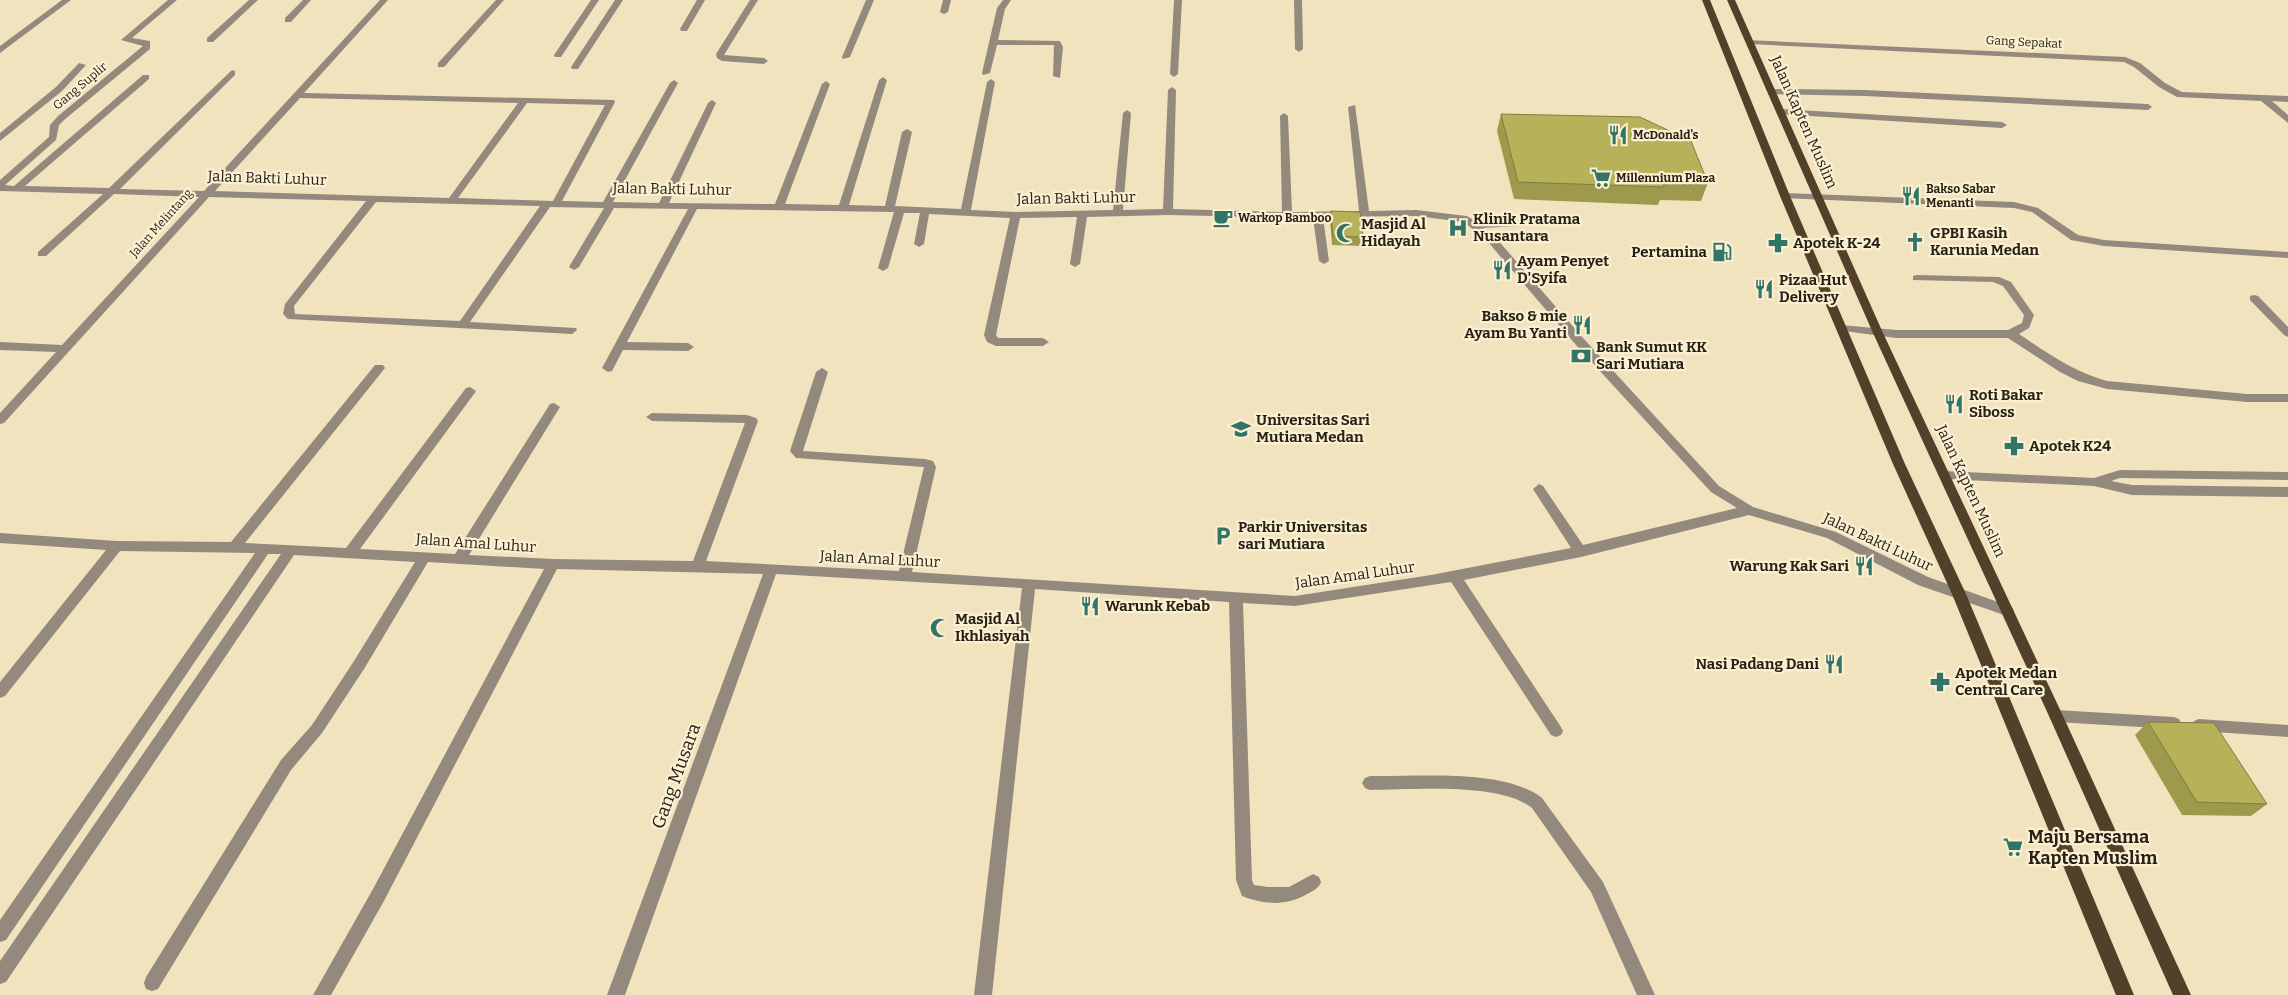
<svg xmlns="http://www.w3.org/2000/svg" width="2288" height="995" viewBox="0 0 2288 995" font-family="Bitter,serif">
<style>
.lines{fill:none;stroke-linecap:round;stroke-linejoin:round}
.street{fill:#94897d;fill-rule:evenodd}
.primary{fill:#52402a;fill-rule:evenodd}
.wall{fill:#9d994d}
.building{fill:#b7b25a;stroke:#807d3f}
.labels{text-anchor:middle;stroke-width:4.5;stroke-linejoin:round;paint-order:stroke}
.far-street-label{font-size:12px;fill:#272214;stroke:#fcf0d4}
.far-poi-label{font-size:12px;font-weight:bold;fill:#272214;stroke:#fcf0d4;text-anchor:start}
.street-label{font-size:15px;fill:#272214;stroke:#fcf0d4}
.poi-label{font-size:15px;font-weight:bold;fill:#272214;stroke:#fcf0d4;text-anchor:start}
.near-street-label{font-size:18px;fill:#272214;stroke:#fcf0d4}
.near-poi-label{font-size:18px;font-weight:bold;fill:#272214;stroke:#fcf0d4;text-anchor:start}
</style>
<rect width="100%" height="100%" fill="#f2e3bf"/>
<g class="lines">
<!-- street -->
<path class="street" d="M62,0H71L0,53V46Z
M168,0H177L132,38L150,41V49L64,120L59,125L56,140L5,185L14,186L143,75H149V79L25,186L109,188L232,70L235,71V75L120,189L204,191L380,0H388L304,93L614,100L615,102L562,201L603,202L670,83L674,80L678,83L613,202L659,203L708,103L712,100L716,103L669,203L775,204L822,84L826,81L830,84L785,204L839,205L879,80L883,77L887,80L849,205L885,206L902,132L907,129L912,132L895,206L961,209L987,82L991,79L995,82L971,210L1016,212L1113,210L1123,113L1127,110L1131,113L1123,210L1163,209L1168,90L1172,87L1176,90L1173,209L1282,212L1280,116L1284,113L1288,116L1292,212L1359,211L1348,107L1355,105L1369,211L1416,210L1467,216L1477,222L1523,221L1524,223L1519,226L1483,228L1496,238L1584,339L1719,486L1753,507L1836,532L1928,577L2012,607L2014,611L2012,615L2007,616L1918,585L1827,538L1749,515L1581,557L1464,580L1561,727L1563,731L1561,735L1556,737L1551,735L1451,582L1295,606L1243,603L1252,880L1254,885L1268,887H1289L1313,874L1319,877L1321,882C1318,889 1313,891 1307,894C1287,906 1264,905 1242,896L1236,880L1229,602L1035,589L992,995H974L1022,588L776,574L625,995H607L763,574L557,569L385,899L331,995H313L373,889L544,569L428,562L364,669L322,733L291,770L158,989L152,991L146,989L144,983L146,977L281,760L312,725L354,661L415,562L294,555L6,982L0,984V961L281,554H268L6,940L0,942V920L255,553L120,551L5,696L0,698V682L106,550L0,543V533L117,541L231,542L375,365H383L385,368L245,543L346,548L466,388L470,387L476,391L474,394L360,549L455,554L550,404L554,403L560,407L469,555L553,559L693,561L745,423L652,421L646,417L652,413L747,415L756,418L758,421L706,561L899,571L924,467L796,458L790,451L816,372L822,368L828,372L803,451L925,459L933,461L936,467L912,572L1295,596L1431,575L1571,548L1533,489L1539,484L1543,486L1583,545L1737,508L1711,492L1576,345L1488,242L1464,222L1416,216L1323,217L1329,261L1324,264L1319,261L1313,218L1168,215L1087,217L1080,264L1075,267L1070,264L1077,217L1020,218L996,335L998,338H1043L1049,342L1043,346H996L987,342L984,335L1010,218L929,214L924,244L919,247L914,244L920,213H904L888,268L883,271L878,268L894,212L697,209L627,342L688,343L694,347L688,351L623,350L612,371L608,372L602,368L688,209L614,208L579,267L574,270L569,267L604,208L550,207L470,322L576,328L577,330L572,334L288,319L283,314L285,304L366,201L209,197L4,423L0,424V413L56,352L0,350V342L62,345L199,197L114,194L46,256H38V252L103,194L0,191V180L49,137L50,125L58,116L143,46L121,40ZM300,98L518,103L449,198L215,191ZM527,103L605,105L553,201L458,198ZM376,202L540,206L460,321L295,314L294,306Z
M249,0H258L213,42H207V38Z
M303,0H311L291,22H285V18Z
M496,0H504L444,67H438V63Z
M591,0H599L561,57H555L554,55Z
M615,0H623L578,69H572L571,67Z
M697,0H705L687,31H681L680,29Z
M750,0H758L724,55L764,58L768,61L764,64L722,61L717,58L716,54Z
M866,0H874L850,57L843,59L842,57Z
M943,0H951L948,12L944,14L940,12Z
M1003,0H1011L1005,9L998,40L1060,41L1063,47L1060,78L1053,76L1054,45H997L990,73L983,75L982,73L997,8Z
M1174,0H1182L1178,74L1174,77L1170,74Z
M1294,0H1302L1303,49L1299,52L1295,49Z
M1746,40L2125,57L2140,63L2165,83L2182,92L2288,96V102L2272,101L2288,115V123L2261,101L2177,97L2159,87L2134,67L2124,62L1749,44H1746Z
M79,63L86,65L62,91L0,141V133L56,87Z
M1772,89L1865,90L2148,104L2152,107L2148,110L1865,96L1769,94L1768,92Z
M1781,109L2002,122L2007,125L2002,128L1778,114V110Z
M1785,193L2014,202L2038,208L2078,235L2104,240L2288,252V258L2104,246L2071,240L2032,212L2014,208L1782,198L1780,196Z
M1917,275L1999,277L2011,282L2034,315L2029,328L2019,334C2047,353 2074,372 2107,381L2247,394H2288V402H2247L2107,389L2078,381L2060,372L2008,338H1896L1837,330L1836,328L1841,325L1896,330H2008L2022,323L2024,315L2003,286L1993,282L1913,280V276Z
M2254,295L2258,296L2288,327V337L2284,335L2250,300V296Z
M2120,470L2288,472V480L2120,478L2111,481L2132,485L2288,487V497L2132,495L2094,486L1944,479L1938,475L1944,471L2094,478Z
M2056,710L2174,717L2179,719L2181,723L2179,727L2174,729L2056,722L2051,720L2049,716L2051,712Z
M2199,719L2288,725V737L2199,731L2194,729L2192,725L2194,721Z
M1370,776C1418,777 1504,768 1542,798L1603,882L1655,995H1637L1591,892L1532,808C1499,782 1412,790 1370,790L1365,788L1362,783L1365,778Z"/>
<!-- primary -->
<path class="primary" d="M1702,0H1710L1790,196L1905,464L1966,594L2134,995H2116L1952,594L1893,464L1780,196Z
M1727,0H1735L1883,333L2063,716L2191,995H2173L2049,716L1873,333Z"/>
</g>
<!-- wall -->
<path class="wall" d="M1501,114L1708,183L1701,201L1660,200L1658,205L1514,199L1497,131Z
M1331,211L1363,237L1362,246L1332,245L1330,220Z
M2148,722L2267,804L2251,816L2182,815L2135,735Z"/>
<!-- building -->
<path class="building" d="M1501,114L1640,117L1691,141L1708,183L1663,182L1664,187L1518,182Z
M1331,211L1360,212L1363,237L1333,236Z
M2148,722L2214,723L2267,804L2197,802Z"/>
<!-- icons -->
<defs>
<symbol id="restaurant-bare" viewBox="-9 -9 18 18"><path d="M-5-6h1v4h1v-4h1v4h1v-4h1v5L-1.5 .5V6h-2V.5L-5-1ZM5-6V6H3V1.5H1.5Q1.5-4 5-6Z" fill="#317567" stroke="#fcf0d4" stroke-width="2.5" paint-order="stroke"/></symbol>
<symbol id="supermarket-bare" viewBox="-9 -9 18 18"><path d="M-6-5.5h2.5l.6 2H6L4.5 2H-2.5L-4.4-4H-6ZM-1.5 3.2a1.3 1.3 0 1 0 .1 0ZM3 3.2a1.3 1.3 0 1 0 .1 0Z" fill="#317567" stroke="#fcf0d4" stroke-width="2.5" paint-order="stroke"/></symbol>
<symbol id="cafe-bare" viewBox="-9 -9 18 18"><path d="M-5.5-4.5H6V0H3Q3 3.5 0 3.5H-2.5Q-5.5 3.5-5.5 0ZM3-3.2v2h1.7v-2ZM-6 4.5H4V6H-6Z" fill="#317567" stroke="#fcf0d4" stroke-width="2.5" paint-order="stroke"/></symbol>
<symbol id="hospital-bare" viewBox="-9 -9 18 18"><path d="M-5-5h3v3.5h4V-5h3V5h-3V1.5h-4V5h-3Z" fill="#317567" stroke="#fcf0d4" stroke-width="2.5" paint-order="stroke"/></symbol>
<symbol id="mosque-bare" viewBox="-9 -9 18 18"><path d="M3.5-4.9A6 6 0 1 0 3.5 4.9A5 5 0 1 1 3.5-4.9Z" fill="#317567" stroke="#fcf0d4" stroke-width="2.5" paint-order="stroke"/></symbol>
<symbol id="church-bare" viewBox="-9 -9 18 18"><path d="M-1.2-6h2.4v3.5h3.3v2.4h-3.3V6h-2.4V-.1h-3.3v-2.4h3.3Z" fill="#317567" stroke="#fcf0d4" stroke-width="2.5" paint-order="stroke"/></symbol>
<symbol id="pharmacy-bare" viewBox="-9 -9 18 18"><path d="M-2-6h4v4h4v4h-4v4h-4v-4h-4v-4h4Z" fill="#317567" stroke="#fcf0d4" stroke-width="2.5" paint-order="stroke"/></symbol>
<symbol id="fuel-bare" viewBox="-9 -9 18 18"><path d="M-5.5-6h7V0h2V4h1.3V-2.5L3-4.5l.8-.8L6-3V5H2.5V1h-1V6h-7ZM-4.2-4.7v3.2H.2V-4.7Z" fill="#317567" stroke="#fcf0d4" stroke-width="2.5" paint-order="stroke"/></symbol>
<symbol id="bank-bare" viewBox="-9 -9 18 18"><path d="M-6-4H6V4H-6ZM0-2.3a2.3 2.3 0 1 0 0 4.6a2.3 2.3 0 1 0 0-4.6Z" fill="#317567" stroke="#fcf0d4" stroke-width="2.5" paint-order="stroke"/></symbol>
<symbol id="university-bare" viewBox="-9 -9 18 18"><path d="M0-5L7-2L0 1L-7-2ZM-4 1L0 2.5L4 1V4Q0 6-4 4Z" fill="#317567" stroke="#fcf0d4" stroke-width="2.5" paint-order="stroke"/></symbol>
<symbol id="parking-bare" viewBox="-9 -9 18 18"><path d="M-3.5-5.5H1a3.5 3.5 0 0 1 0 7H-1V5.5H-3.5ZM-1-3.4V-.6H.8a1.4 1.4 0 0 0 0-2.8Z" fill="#317567" stroke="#fcf0d4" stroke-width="2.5" paint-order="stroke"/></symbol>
</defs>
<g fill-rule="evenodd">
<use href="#restaurant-bare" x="1604" y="121" width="28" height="28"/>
<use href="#supermarket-bare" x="1587" y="164" width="28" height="28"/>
<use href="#restaurant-bare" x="1897" y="182" width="28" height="28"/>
<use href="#cafe-bare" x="1209" y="204" width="28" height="28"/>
<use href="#hospital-bare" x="1444" y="214" width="28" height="28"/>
<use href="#mosque-bare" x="1332" y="219" width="28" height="28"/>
<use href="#church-bare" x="1901" y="228" width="28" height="28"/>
<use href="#pharmacy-bare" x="1764" y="229" width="28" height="28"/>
<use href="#fuel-bare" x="1708" y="238" width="28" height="28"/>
<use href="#restaurant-bare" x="1488" y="256" width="28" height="28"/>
<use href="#restaurant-bare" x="1750" y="275" width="28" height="28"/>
<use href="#restaurant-bare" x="1568" y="311" width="28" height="28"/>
<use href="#bank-bare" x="1567" y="342" width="28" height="28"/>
<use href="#restaurant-bare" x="1940" y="390" width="28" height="28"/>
<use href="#university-bare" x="1227" y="415" width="28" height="28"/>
<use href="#pharmacy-bare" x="2000" y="432" width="28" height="28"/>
<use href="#parking-bare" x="1209" y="522" width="28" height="28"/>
<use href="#restaurant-bare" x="1850" y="552" width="28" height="28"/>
<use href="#restaurant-bare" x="1076" y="592" width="28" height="28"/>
<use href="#mosque-bare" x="926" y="614" width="28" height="28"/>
<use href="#restaurant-bare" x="1820" y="650" width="28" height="28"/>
<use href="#pharmacy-bare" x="1926" y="668" width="28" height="28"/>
<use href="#supermarket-bare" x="1999" y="833" width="28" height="28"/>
</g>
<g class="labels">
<!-- far-street labels -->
<g class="far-street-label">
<text transform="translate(2024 42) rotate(3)" y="4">Gang Sepakat</text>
<text transform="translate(80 86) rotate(-40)" y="4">Gang Suplir</text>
<text transform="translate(161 223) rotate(-48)" y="4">Jalan Melintang</text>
</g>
<!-- far-poi labels -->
<g class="far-poi-label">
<text x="1633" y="139">McDonald's</text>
<text x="1616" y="182">Millennium Plaza</text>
<text x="1926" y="193">Bakso Sabar<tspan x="1926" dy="14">Menanti</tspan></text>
<text x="1238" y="222">Warkop Bamboo</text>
</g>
<!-- street labels -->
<g class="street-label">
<text transform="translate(1804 122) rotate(66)" y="5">Jalan Kapten Muslim</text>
<text transform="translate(267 178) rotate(2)" y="5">Jalan Bakti Luhur</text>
<text transform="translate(672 189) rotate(1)" y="5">Jalan Bakti Luhur</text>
<text transform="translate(1076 198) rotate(-1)" y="5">Jalan Bakti Luhur</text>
<text transform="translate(1971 491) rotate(65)" y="5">Jalan Kapten Muslim</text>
<text transform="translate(1878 542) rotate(25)" y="5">Jalan Bakti Luhur</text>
<text transform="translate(476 543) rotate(4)" y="5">Jalan Amal Luhur</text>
<text transform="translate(880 559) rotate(3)" y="5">Jalan Amal Luhur</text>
<text transform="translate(1355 575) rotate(-8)" y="5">Jalan Amal Luhur</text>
</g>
<!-- poi labels -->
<g class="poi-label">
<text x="1473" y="224">Klinik Pratama<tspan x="1473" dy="17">Nusantara</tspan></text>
<text x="1361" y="229">Masjid Al<tspan x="1361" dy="17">Hidayah</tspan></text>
<text x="1930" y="238">GPBI Kasih<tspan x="1930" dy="17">Karunia Medan</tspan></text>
<text x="1793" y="248">Apotek K-24</text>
<text x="1707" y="257" text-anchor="end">Pertamina</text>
<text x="1517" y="266">Ayam Penyet<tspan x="1517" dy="17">D'Syifa</tspan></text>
<text x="1779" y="285">Pizaa Hut<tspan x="1779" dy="17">Delivery</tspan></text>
<text x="1567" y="321" text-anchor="end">Bakso &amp; mie<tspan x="1567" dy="17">Ayam Bu Yanti</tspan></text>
<text x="1596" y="352">Bank Sumut KK<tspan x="1596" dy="17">Sari Mutiara</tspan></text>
<text x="1969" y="400">Roti Bakar<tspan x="1969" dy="17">Siboss</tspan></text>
<text x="1256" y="425">Universitas Sari<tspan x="1256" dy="17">Mutiara Medan</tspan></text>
<text x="2029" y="451">Apotek K24</text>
<text x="1238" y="532">Parkir Universitas<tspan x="1238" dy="17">sari Mutiara</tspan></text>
<text x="1849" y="571" text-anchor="end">Warung Kak Sari</text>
<text x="1105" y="611">Warunk Kebab</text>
<text x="955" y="624">Masjid Al<tspan x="955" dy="17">Ikhlasiyah</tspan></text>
<text x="1819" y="669" text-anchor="end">Nasi Padang Dani</text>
<text x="1955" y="678">Apotek Medan<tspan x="1955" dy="17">Central Care</tspan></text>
</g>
<!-- near-street labels -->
<g class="near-street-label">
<text transform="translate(676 776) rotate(-70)" y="6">Gang Musara</text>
</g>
<!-- near-poi labels -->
<g class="near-poi-label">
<text x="2028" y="843">Maju Bersama<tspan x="2028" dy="21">Kapten Muslim</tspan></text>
</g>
</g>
</svg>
